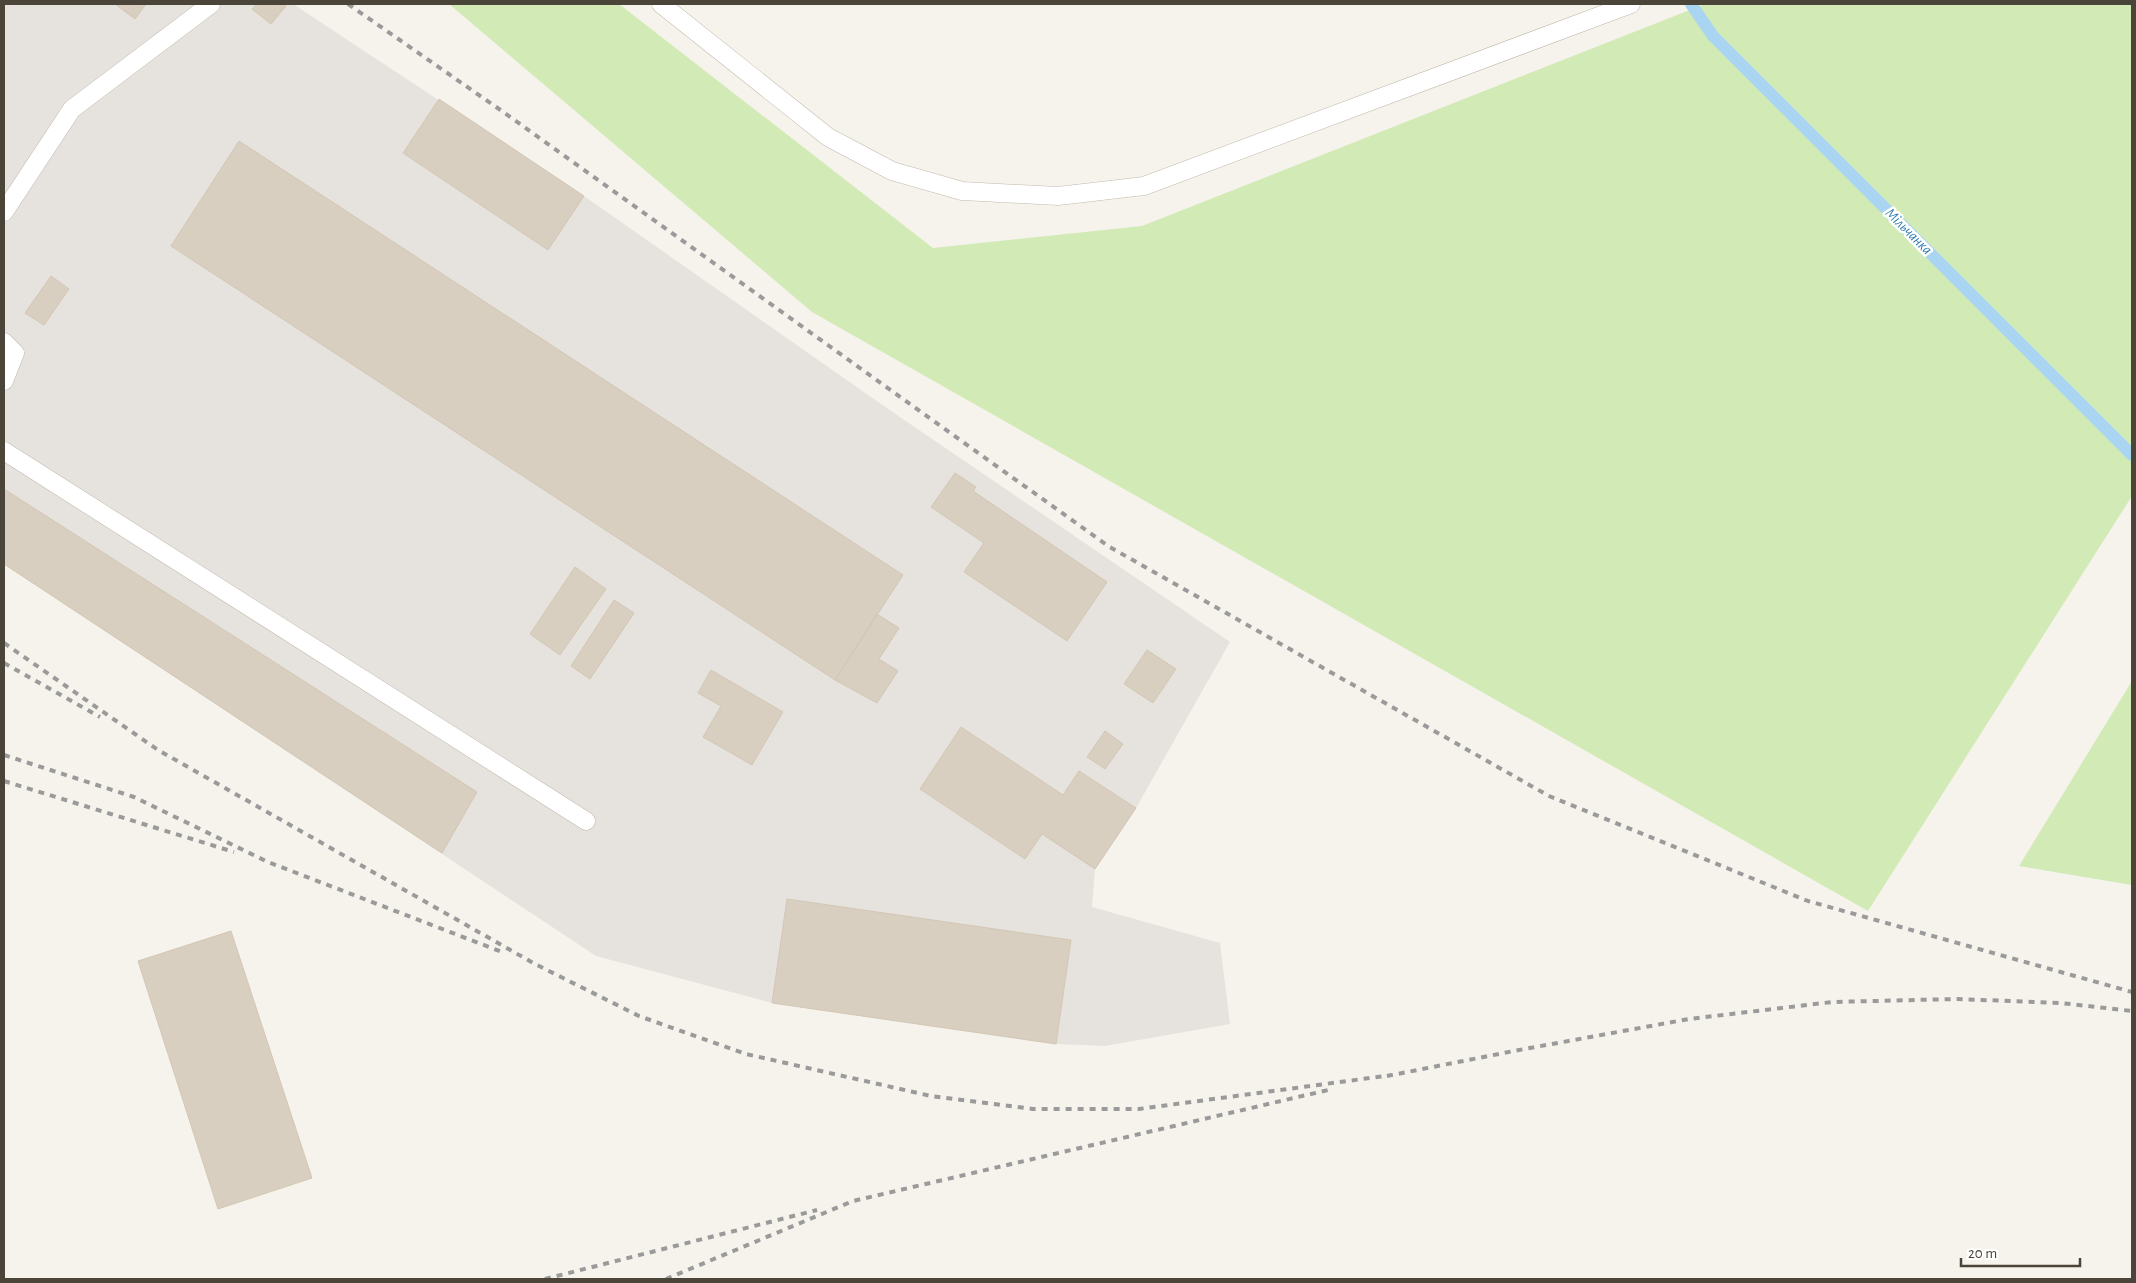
<svg xmlns="http://www.w3.org/2000/svg" width="2136" height="1283" viewBox="0 0 2136 1283" font-family="'Alegreya Sans',sans-serif">
<style>
.industrial{fill:#e6e2dd}
.green{fill:#d2eab5}
.lines{fill:none;stroke-linecap:round;stroke-linejoin:round}
.stream{stroke:#a9d4f2;stroke-width:12}
.building{fill:#d8cfc1;stroke:#d3c7b4}
.lane-casing{stroke:#c2bbae;stroke-width:19}
.lane{stroke:#fff;stroke-width:18}
.rail{stroke:#9a9a9a;stroke-width:4;stroke-dasharray:6 6;stroke-linecap:butt}
.labels{text-anchor:middle;stroke-width:5;stroke-linejoin:round;paint-order:stroke}
.water-label{font-size:15px;font-style:italic;fill:#2e7ab2;stroke:#fff}
</style>
<rect width="100%" height="100%" fill="#f6f3ec"/>
<!-- industrial -->
<path class="industrial" d="M4,4H293L584,196L878,402L1230,642L1136,808L1095,869L1092,907L1220,943L1230,1024L1105,1046L1056,1044L772,1003L596,956L4,564Z"/>
<!-- green -->
<path class="green" d="M449,4H619L933,248L1142,226L1705,4H2132V496L1868,911L812,312Z
M2132,681V885L2019,866Z"/>
<g class="lines">
<!-- stream -->
<path class="stream" d="M1691,4L1713,36L2132,455"/>
</g>
<!-- building -->
<path class="building" d="M115,4H146L135,19Z
M257,4H282L286,6L271,24L252,9Z
M439,99L584,196L548,250L403,153Z
M239,141L903,575L835,680L171,246Z
M51,276L69,289L44,325L25,313Z
M955,473L976,487L973,491L1107,582L1067,641L964,572L984,543L931,507Z
M4,489L477,792L442,853L4,564Z
M575,567L606,589L560,655L530,634Z
M614,600L634,613L590,679L571,666Z
M877,614L899,628L879,659L898,671L877,703L835,680Z
M1147,650L1176,669L1153,703L1124,684Z
M711,670L783,712L752,765L703,737L721,706L698,693Z
M961,727L1063,795L1079,771L1136,808L1095,869L1042,834L1025,859L920,789Z
M1105,731L1123,744L1105,769L1087,757Z
M787,899L1071,940L1056,1044L772,1003Z
M231,931L312,1178L218,1209L138,961Z"/>
<g class="lines">
<defs>
<path id="lane" d="M661,4L828,137L892,171L962,191L1058,196L1144,186L1631,4
M4,212L72,109L211,4
M4,342L15,353L4,381
M4,451L586,821"/>
</defs>
<!-- lane casing -->
<use href="#lane" class="lane-casing"/>
<!-- lane -->
<use href="#lane" class="lane"/>
<!-- rail -->
<path class="rail" d="M348,4L499,109L1108,546L1549,796L1808,901L2132,992
M4,643L158,750L535,964L639,1016L746,1054L931,1096L1033,1109H1139L1392,1075
M4,663L100,717
M4,755L134,797L268,862L502,952
M4,781L234,852
M1387,1076L1519,1050L1689,1019L1832,1002L1957,999L2061,1003L2132,1011
M545,1279L817,1210
M666,1279L853,1201L1328,1090"/>
</g>
<g class="labels">
<!-- water labels -->
<g class="water-label">
<text transform="translate(1909 231) rotate(45)" y="5">Мільчанка</text>
</g>
</g>
<!-- border -->
<rect width="2136" height="1283" fill="none" stroke="#4b4439" stroke-width="10"/>
<!-- scale -->
<path d="M1961 1258v8h119v-8" fill="none" stroke="#4b4439" stroke-width="2.5"/>
<text x="1968" y="1258" font-size="15" fill="#4b4439" stroke="#ffffff" stroke-width="4" paint-order="stroke">20 m</text>
</svg>
